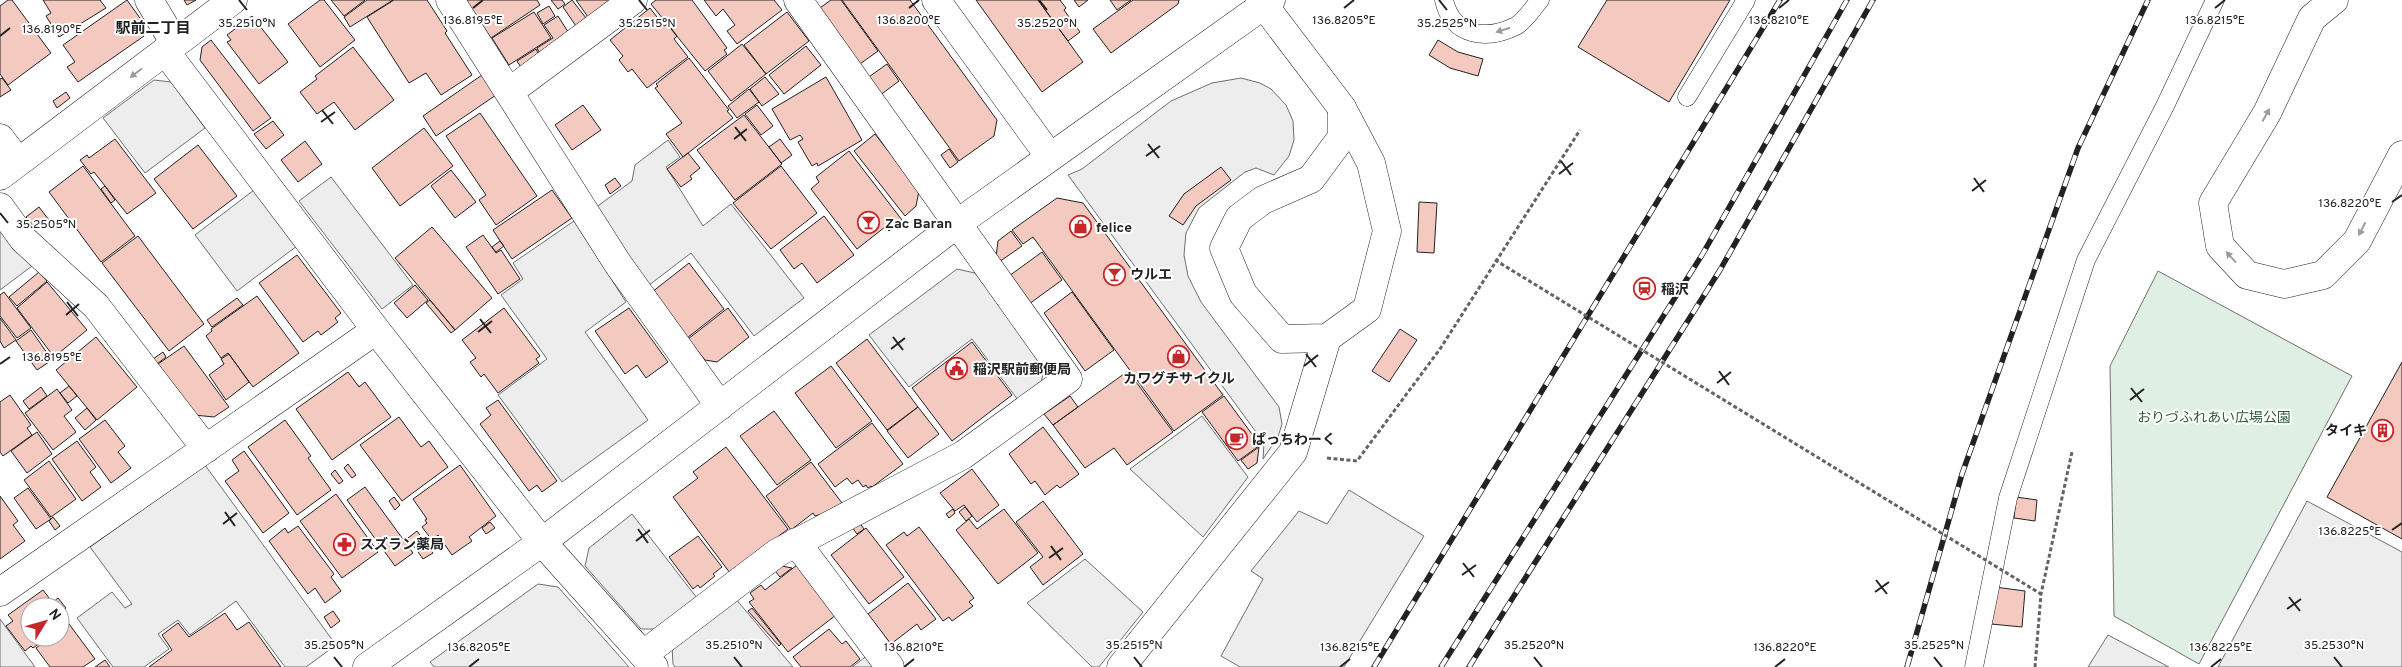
<svg xmlns="http://www.w3.org/2000/svg" width="2402" height="667" viewBox="0 0 2402 667" font-family="Overpass,'Noto Sans JP',sans-serif">
<style>
.green{fill:#e0efe3;stroke:#6f6f6f}
.parking{fill:#ededed;stroke:#6f6f6f}
.building{fill:#f3c9c0;stroke:#222}
.lines{fill:none;stroke-linecap:round;stroke-linejoin:round}
.service-casing{stroke:#222;stroke-width:19}
.minor-casing{stroke:#222;stroke-width:29}
.tertiary-casing{stroke:#222;stroke-width:29}
.path{stroke:#646464;stroke-width:3;stroke-dasharray:4 2.5;stroke-linecap:butt}
.service{stroke:#fff;stroke-width:18}
.minor{stroke:#fff;stroke-width:28}
.tertiary{stroke:#fff;stroke-width:28}
.rail-casing{stroke:#222;stroke-width:5.5}
.rail{stroke:#fff;stroke-width:4;stroke-dasharray:11;stroke-linecap:butt}
.path-bridge{stroke:#646464;stroke-width:3;stroke-dasharray:4 2.5;stroke-linecap:butt}
.oneway{fill:#9c9c9c}
.ticks{fill:none;stroke:#222;stroke-width:2}
.labels{text-anchor:middle;stroke-width:4;stroke-linejoin:round;paint-order:stroke}
.poi-label{font-size:14px;font-weight:bold;fill:#222;stroke:#fff;text-anchor:start}
.park-label{font-size:14px;fill:#2f5e38;stroke:#fff}
.neighbourhood-label{font-size:15px;font-weight:bold;fill:#222;stroke:#fff}
.ticks-label{font-size:12px;text-anchor:middle;fill:#222;stroke:#fff;stroke-width:4;stroke-linejoin:round;paint-order:stroke}
</style>
<rect width="100%" height="100%" fill="#fff"/>
<!-- green -->
<path class="green" d="M2158,271L2352,376L2199,664L2114,616L2110,366Z"/>
<!-- parking -->
<path class="parking" d="M1241,78L1260,83L1271,89L1286,105L1293,121L1294,140L1289,156L1274,175L1256,168L1245,172L1199,208L1186,233L1184,255L1188,276L1201,302L1279,407L1282,424L1278,437L1263,459L1264,443L1068,175L1082,169L1171,101L1212,83Z
M154,80L171,82L205,128L145,173L103,118Z
M668,140L680,157L666,167L703,226L731,204L804,298L754,336L691,253L644,289L595,208L632,181L635,165Z
M331,177L413,285L382,309L299,201Z
M254,190L297,246L237,291L195,235Z
M574,221L626,302L585,332L648,420L562,482L498,395L547,359L501,295L523,279L513,263Z
M0,222L32,266L0,290Z
M957,269L975,273L1045,365L1041,383L1018,400L972,339L909,387L869,335Z
M1202,416L1248,477L1203,537L1130,469Z
M205,465L336,645L306,667H285L236,601L190,635L178,620L158,634L169,649L144,667H113L77,618L112,592L125,608L132,604L90,547Z
M1349,490L1424,536L1344,667H1240L1221,656L1263,579L1251,571L1299,511L1327,524Z
M2307,501L2402,552V667H2218Z
M632,514L697,598L657,629H641L585,566L589,548Z
M1085,559L1143,612L1099,667H1092L1027,603Z
M538,584L558,587L629,667H434L430,662Z
M735,598L793,667H675L673,664L672,645Z
M0,619L35,667H0Z
M2108,635L2169,667H2088Z
M868,655L876,667H852Z"/>
<!-- building -->
<path class="building" d="M8,0H12L51,53L8,85L0,74V6Z
M43,0H100L106,8L59,37L46,16L51,13Z
M127,0L145,25L139,29L144,36L78,82L67,67L75,62L63,45Z
M184,0H196L187,5Z
M320,0H324L355,40L320,67L288,24Z
M331,0H365L344,16Z
M367,0H393L350,27L344,17Z
M394,0H427L447,31L445,33L472,75L441,95L426,73L409,83L367,17Z
M466,0H537L540,5L491,38Z
M551,0H562L565,4L558,9Z
M572,0L586,18L576,26L563,7Z
M576,0H611L588,17Z
M656,0H692L727,48L724,50L727,54L705,71L651,4Z
M704,0H774L782,10L737,44L727,31L735,25L723,9L716,16Z
M831,0H841L878,51L857,66L817,10Z
M842,0H910L997,120L994,136L959,161Z
M976,0H1038L1083,62L1042,92Z
M1038,0H1060L1066,8L1064,10L1080,32L1068,41Z
M1074,0H1088L1079,7Z
M1110,0H1131L1117,10Z
M1133,0H1179L1178,4L1111,53L1093,29Z
M1607,0H1730L1669,102L1578,47Z
M549,6L555,16L543,24L537,13Z
M650,8L664,26L668,24L677,36L674,39L688,57L647,88L632,69L628,72L619,60L623,56L610,40Z
M534,12L551,38L509,65L492,38Z
M787,12L809,41L766,74L744,45Z
M252,16L288,62L259,84L227,42L231,40L227,35Z
M558,16L570,35L540,54L537,48L553,38L544,25Z
M211,40L271,118L253,131L200,60L202,47Z
M1438,40L1458,52L1483,59L1478,76L1450,68L1429,55Z
M742,44L766,74L731,101L708,71Z
M806,46L821,65L784,94L769,75Z
M353,47L394,100L355,130L334,102L317,114L300,92L317,79L315,76Z
M536,49L540,57L522,69L517,61Z
M689,58L729,110L727,111L733,118L683,157L666,134L682,123L655,88L658,86L656,84Z
M887,64L899,81L879,96L866,79Z
M482,75L496,95L436,136L423,116Z
M765,77L779,94L762,106L750,89Z
M826,77L862,140L818,166L817,163L812,166L798,142L803,139L800,135L790,140L772,109Z
M2,78L11,90L0,97V79Z
M749,89L759,102L737,118L728,106Z
M66,92L70,98L57,108L53,101Z
M583,105L601,130L572,150L555,125Z
M757,105L773,126L761,135L745,114Z
M480,113L537,196L496,225L479,200L486,195L446,136Z
M744,115L782,164L735,200L697,150Z
M273,121L284,135L266,149L254,134Z
M424,128L453,166L400,206L372,168Z
M875,134L919,191L916,206L905,216L854,151Z
M115,139L156,193L127,214L94,172L91,174L80,160L87,155L89,158Z
M780,139L792,155L781,163L769,147Z
M305,141L322,164L298,182L281,160Z
M198,145L237,196L193,229L154,179Z
M949,149L958,162L950,168L941,155Z
M849,151L902,220L889,231L885,227L857,249L811,189L819,182L816,177Z
M688,153L700,168L690,176L692,179L681,187L667,169Z
M83,166L135,236L101,262L49,192Z
M781,166L817,213L771,249L733,203Z
M1221,167L1231,180L1196,206L1183,225L1169,216L1184,194Z
M451,170L476,202L455,218L431,186Z
M615,178L621,186L610,194L605,185Z
M105,186L115,200L111,203L101,189Z
M552,190L572,218L512,259L493,230Z
M1057,198L1083,203L1223,395L1174,431L1033,237L1023,244L1012,230Z
M1419,202L1437,203L1434,253L1417,252Z
M39,207L49,220L36,230L26,217Z
M824,216L854,255L817,283L802,263L794,269L780,250Z
M432,227L492,298L455,330L395,258Z
M1011,231L1022,246L999,262L996,257L998,241Z
M483,235L496,253L501,250L520,279L498,294L466,247Z
M138,236L204,324L169,351L102,263Z
M500,241L504,246L496,252L492,247Z
M1042,252L1062,280L1029,304L1009,276Z
M297,255L341,313L335,318L338,322L321,335L318,331L303,342L259,283Z
M689,263L724,309L687,338L652,292Z
M39,272L47,281L17,306L9,297Z
M47,282L87,330L54,357L17,308Z
M415,285L428,300L407,318L394,303Z
M4,292L31,328L17,338L0,316V295Z
M1072,292L1114,350L1085,371L1044,313Z
M257,296L299,353L253,387L228,353L221,358L206,336L212,331L211,329Z
M237,298L243,305L212,327L207,320Z
M430,300L455,330L451,333L426,303Z
M504,308L540,356L536,359L539,363L498,393L484,374L481,377L470,362L476,358L462,340Z
M629,308L668,362L646,378L637,365L625,374L595,331Z
M728,308L749,337L717,362L705,360L688,339Z
M0,318L16,340L4,348L0,341Z
M1400,329L1417,340L1389,382L1372,371Z
M31,330L52,360L37,370L16,341Z
M96,337L137,387L97,420L56,370Z
M867,339L918,407L887,430L836,363Z
M972,342L1012,395L952,441L912,388Z
M184,346L229,407L214,417L194,415L158,364Z
M163,352L166,357L157,364L153,359Z
M229,354L249,382L226,400L209,375L224,364L221,359Z
M2402,362V539L2327,497Z
M831,366L872,421L836,448L795,393Z
M1128,371L1173,432L1127,465L1114,448L1085,468L1053,425Z
M348,372L359,387L365,382L391,417L332,460L296,409Z
M69,386L77,396L68,403L60,393Z
M41,387L47,396L29,409L23,401Z
M57,389L72,410L64,416L76,432L53,450L25,413Z
M10,395L31,425L27,428L32,435L3,456L0,452V402Z
M1070,396L1078,407L1053,425L1044,414Z
M1224,396L1260,445L1238,461L1202,412Z
M498,400L557,481L542,492L537,485L529,491L480,424L491,415L486,408Z
M918,407L939,434L908,458L887,431Z
M87,408L96,420L85,430L75,418Z
M774,411L811,460L777,485L740,436Z
M399,417L421,447L429,441L448,467L402,501L360,445Z
M105,420L125,446L118,452L131,468L111,483L79,439Z
M285,420L311,456L308,458L331,490L297,515L248,447Z
M872,423L903,464L872,487L871,486L868,488L866,485L863,487L858,480L852,484L847,478L835,487L818,464Z
M1043,427L1079,474L1060,488L1057,485L1045,495L1035,481L1031,484L1009,454Z
M37,432L52,454L27,473L11,451Z
M77,441L96,467L90,472L101,487L82,501L52,459Z
M726,447L788,529L730,573L673,497L698,478L693,472Z
M1259,447L1257,463L1248,469L1241,460Z
M244,451L289,513L263,533L225,481L239,471L232,460Z
M49,461L76,499L51,517L24,480Z
M811,462L842,503L829,512L815,516L813,513L791,530L766,496Z
M348,464L356,475L352,478L344,468Z
M460,465L496,516L469,537L472,541L452,555L438,535L432,540L422,527L427,523L425,520L427,519L413,499Z
M972,469L999,505L977,522L964,505L955,511L940,493Z
M335,470L343,481L339,484L331,474Z
M365,487L413,553L395,566L347,500Z
M28,488L51,519L36,529L14,498Z
M336,494L378,552L342,578L300,521Z
M0,496L18,521L13,525L25,541L0,559Z
M394,497L400,505L395,510L389,501Z
M2016,497L2037,500L2035,521L2014,518Z
M1043,501L1083,554L1043,585L1030,567L1043,557L1016,522Z
M965,507L972,516L966,521L959,512Z
M953,509L955,513L949,518L946,514Z
M1004,509L1038,553L998,584L956,530L969,519L977,529Z
M53,517L60,526L55,530L49,521Z
M490,522L495,528L486,534L482,528Z
M859,522L864,529L857,534L852,527Z
M298,526L334,574L331,577L341,591L325,603L315,588L308,594L269,541L285,528L288,533Z
M919,527L974,598L969,602L973,606L952,621L949,617L943,621L886,545L904,532L907,536Z
M866,528L904,577L869,604L831,555Z
M417,531L433,553L423,559L408,538Z
M698,536L722,567L713,574L715,576L700,588L698,585L693,589L669,557Z
M797,565L836,615L788,652L749,602L754,599L750,593L761,585L765,590Z
M782,566L792,568L780,577L775,571Z
M908,583L936,619L921,630L917,624L891,644L868,614Z
M1995,587L2025,591L2022,627L1991,624Z
M43,590L56,607H30V637H48L33,648L31,646L25,651L6,626L13,621L8,615Z
M58,598L66,608L61,612L60,607H57L53,602Z
M752,608L781,644L779,646L748,611Z
M333,611L340,621L331,628L324,617Z
M60,613L67,623L60,628Z
M225,613L237,630L249,622L281,667H149L172,650L162,635L178,623L189,637Z
M69,624L95,659L83,667H50L36,648L51,637H60V630Z
M829,629L842,644L846,641L860,659L850,667H801L793,657Z
M105,660L110,667H95Z"/>
<g class="lines">
<defs>
<path id="service" d="M1444,0C1452,36 1486,41 1516,26C1525,21 1533,8 1540,0
M1687,97L1746,0
M1974,667L2008,498L2086,260L2165,106L2215,0"/>
<path id="minor" d="M149,0L175,44
M450,0L618,264L720,406
M936,0L1050,157
M165,51L376,330L542,542L654,667
M509,92L633,0
M1342,108L1371,163L1387,231L1367,309L1327,338L1282,339L1243,294L1224,248L1239,218L1263,200L1311,179L1342,137Z
M0,138L18,162
M0,176L233,0
M0,207L23,239L96,306L206,449
M796,542L890,667
M0,592L376,330
M644,654L777,553L963,455L1068,379L798,0
M1121,667L1293,452L1327,338"/>
<path id="tertiary" d="M1260,0L1342,108
M2334,0L2312,18L2267,113L2213,203L2220,246L2247,275L2284,284L2323,275L2357,241L2402,155
M367,667L542,542L958,223L1271,0"/>
</defs>
<!-- service casing -->
<use href="#service" class="service-casing"/>
<!-- minor casing -->
<use href="#minor" class="minor-casing"/>
<!-- tertiary casing -->
<use href="#tertiary" class="tertiary-casing"/>
<!-- path -->
<path class="path" d="M1327,458L1357,461L1440,349L1580,130
M2035,667L2041,594L2072,452"/>
<!-- service -->
<use href="#service" class="service"/>
<!-- minor -->
<use href="#minor" class="minor"/>
<!-- tertiary -->
<use href="#tertiary" class="tertiary"/>
<defs>
<path id="rail" d="M1374,667L1780,0
M1441,667L1702,255L1847,0
M1469,667L1720,270L1873,0
M1907,667L1962,474L2078,148L2148,0"/>
</defs>
<!-- rail casing -->
<use href="#rail" class="rail-casing"/>
<!-- rail -->
<use href="#rail" class="rail"/>
<!-- path-bridge -->
<path class="path-bridge" d="M1495,260L2041,594"/>
</g>
<!-- one-way arrows -->
<defs><path id="oneway-solid" d="M-6-.8H1V-3.2L6.5 0L1 3.2V.8H-6Z" transform="scale(1.25)"/></defs>
<g class="oneway">
<use href="#oneway-solid" transform="translate(1503 30) rotate(162)"/>
<use href="#oneway-solid" transform="translate(136 73) rotate(143)"/>
<use href="#oneway-solid" transform="translate(2266 115) rotate(-61)"/>
<use href="#oneway-solid" transform="translate(2362 229) rotate(117)"/>
<use href="#oneway-solid" transform="translate(2231 257) rotate(-132)"/>
</g>
<!-- ticks -->
<path class="ticks" d="M239,0L247,10M639,0L647,10M1039,0L1047,10M1439,0L1447,10M473,8L483,0M909,8L919,0M1344,8L1354,0M1779,8L1789,0M2215,8L2225,0M0,36L10,28M322,110L333,124M321,122L335,112M735,127L746,141M734,139L747,129M1148,144L1159,158M1146,156L1160,146M1561,161L1571,175M1559,174L1573,163M1974,178L1984,192M1972,191L1986,180M2392,202L2402,195M0,213L8,223M67,302L78,316M66,315L79,304M480,319L491,333M478,332L492,321M893,337L903,350M891,349L905,338M1306,354L1316,367M0,364L10,357M1304,366L1318,355M1719,371L1729,385M1717,383L1731,372M2131,388L2142,402M2130,400L2144,389M225,512L235,526M223,524L237,513M638,529L648,543M2392,530L2402,523M636,541L650,530M1051,546L1061,560M1049,558L1063,548M1463,563L1474,577M1462,575L1476,565M1876,580L1887,594M1875,592L1889,582M2289,597L2300,611M2287,609L2301,599M334,657L342,667M734,657L742,667M1134,657L1142,667M1534,657L1542,667M1934,657L1942,667M2334,657L2342,667M469,667L479,659M904,667L914,659M1340,667L1350,659M1775,667L1785,659M2211,667L2221,659"/>
<!-- icons -->
<defs>
<symbol id="bar-ring" viewBox="-11 -11 22 22"><circle r="9.5" fill="#fff" stroke="#c62828" stroke-width="1.5"/><path d="M-6-5H6L.8 .8V4.5H3.5V6h-7V4.5H-.8V.8Z" fill="#c62828"/></symbol>
<symbol id="shop-ring" viewBox="-11 -11 22 22"><circle r="9.5" fill="#fff" stroke="#c62828" stroke-width="1.5"/><path d="M-5-2.5h2.3a2.7 3.5 0 0 1 5.4 0H5L5.5 6h-11ZM-1.5-2.5h3a1.5 2.3 0 0 0-3 0Z" fill="#c62828"/></symbol>
<symbol id="station-ring" viewBox="-11 -11 22 22"><circle r="9.5" fill="#fff" stroke="#c62828" stroke-width="1.5"/><path d="M-3-6H3Q5-6 5-4V2Q5 4 3 4L4.5 6H3L1.5 4h-3L-3 6H-4.5L-3 4Q-5 4-5 2V-4Q-5-6-3-6ZM-3.5-4v3h7v-3ZM-3.5 1v1.5H-2V1ZM2 1v1.5H3.5V1Z" fill="#c62828"/></symbol>
<symbol id="civic-ring" viewBox="-11 -11 22 22"><circle r="9.5" fill="#fff" stroke="#c62828" stroke-width="1.5"/><path d="M-.6-6.5H3V-4.5H.6V-3L4-1V1h2V6H-6V1h2V-1L-.6-3ZM-1.2 2.5V6h2.4V2.5Z" fill="#c62828"/></symbol>
<symbol id="building-ring" viewBox="-11 -11 22 22"><circle r="9.5" fill="#fff" stroke="#c62828" stroke-width="1.5"/><path d="M-4-6H4V6H1V3H-1V6H-4ZM-2.5-4.3h1.7v1.8h-1.7ZM.8-4.3h1.7v1.8H.8ZM-2.5-1h1.7V.8h-1.7ZM.8-1h1.7V.8H.8Z" fill="#c62828"/></symbol>
<symbol id="cafe-ring" viewBox="-11 -11 22 22"><circle r="9.5" fill="#fff" stroke="#c62828" stroke-width="1.5"/><path d="M-5.5-4.5H6V0H3Q3 3.5 0 3.5H-2.5Q-5.5 3.5-5.5 0ZM3-3.2v2h1.7v-2ZM-6 4.5H4V6H-6Z" fill="#c62828"/></symbol>
<symbol id="pharmacy-ring" viewBox="-11 -11 22 22"><circle r="9.5" fill="#fff" stroke="#c62828" stroke-width="1.5"/><path d="M-2-6h4v4h4v4h-4v4h-4v-4h-4v-4h4Z" fill="#c62828"/></symbol>
</defs>
<g fill-rule="evenodd">
<use href="#bar-ring" x="856" y="210" width="25" height="25"/>
<use href="#shop-ring" x="1068" y="214" width="25" height="25"/>
<use href="#bar-ring" x="1102" y="262" width="25" height="25"/>
<use href="#station-ring" x="1632" y="276" width="25" height="25"/>
<use href="#shop-ring" x="1166" y="344" width="25" height="25"/>
<use href="#civic-ring" x="944" y="356" width="25" height="25"/>
<use href="#building-ring" x="2370" y="418" width="25" height="25"/>
<use href="#cafe-ring" x="1224" y="426" width="25" height="25"/>
<use href="#pharmacy-ring" x="332" y="532" width="25" height="25"/>
</g>
<g class="labels">
<!-- poi labels -->
<g class="poi-label">
<text x="885" y="228">Zac Baran</text>
<text x="1096" y="232">felice</text>
<text x="1130" y="279">ウルエ</text>
<text x="1661" y="294">稲沢</text>
<text x="973" y="374">稲沢駅前郵便局</text>
<text x="1179" y="383" text-anchor="middle">カワグチサイクル</text>
<text x="2367" y="435" text-anchor="end">タイキ</text>
<text x="1252" y="444">ぱっちわーく</text>
<text x="360" y="549">スズラン薬局</text>
</g>
<!-- park labels -->
<g class="park-label">
<text x="2214" y="422">おりづふれあい広場公園</text>
</g>
<!-- neighbourhood labels -->
<g class="neighbourhood-label">
<text x="153" y="33">駅前二丁目</text>
</g>
</g>
<g class="ticks-label">
<text x="473" y="24">136.8195°E</text>
<text x="909" y="24">136.8200°E</text>
<text x="1344" y="24">136.8205°E</text>
<text x="1779" y="24">136.8210°E</text>
<text x="2215" y="24">136.8215°E</text>
<text x="247" y="27">35.2510°N</text>
<text x="647" y="27">35.2515°N</text>
<text x="1047" y="27">35.2520°N</text>
<text x="1447" y="27">35.2525°N</text>
<text x="52" y="33">136.8190°E</text>
<text x="2350" y="207">136.8220°E</text>
<text x="46" y="228">35.2505°N</text>
<text x="52" y="361">136.8195°E</text>
<text x="2350" y="535">136.8225°E</text>
<text x="334" y="649">35.2505°N</text>
<text x="734" y="649">35.2510°N</text>
<text x="1134" y="649">35.2515°N</text>
<text x="1534" y="649">35.2520°N</text>
<text x="1934" y="649">35.2525°N</text>
<text x="2334" y="649">35.2530°N</text>
<text x="479" y="651">136.8205°E</text>
<text x="914" y="651">136.8210°E</text>
<text x="1350" y="651">136.8215°E</text>
<text x="1785" y="651">136.8220°E</text>
<text x="2221" y="651">136.8225°E</text>
</g>
<!-- north arrow -->
<g transform="translate(45 622) rotate(53)"><circle r="24" fill="#ffffff" stroke="#a7a7a7"/>
<path d="M0-4L9 19L0 12L-9 19Z" fill="#c62828"/>
<text y="-8" font-size="14" font-weight="bold" text-anchor="middle" fill="#222222">N</text>
</g>
</svg>
